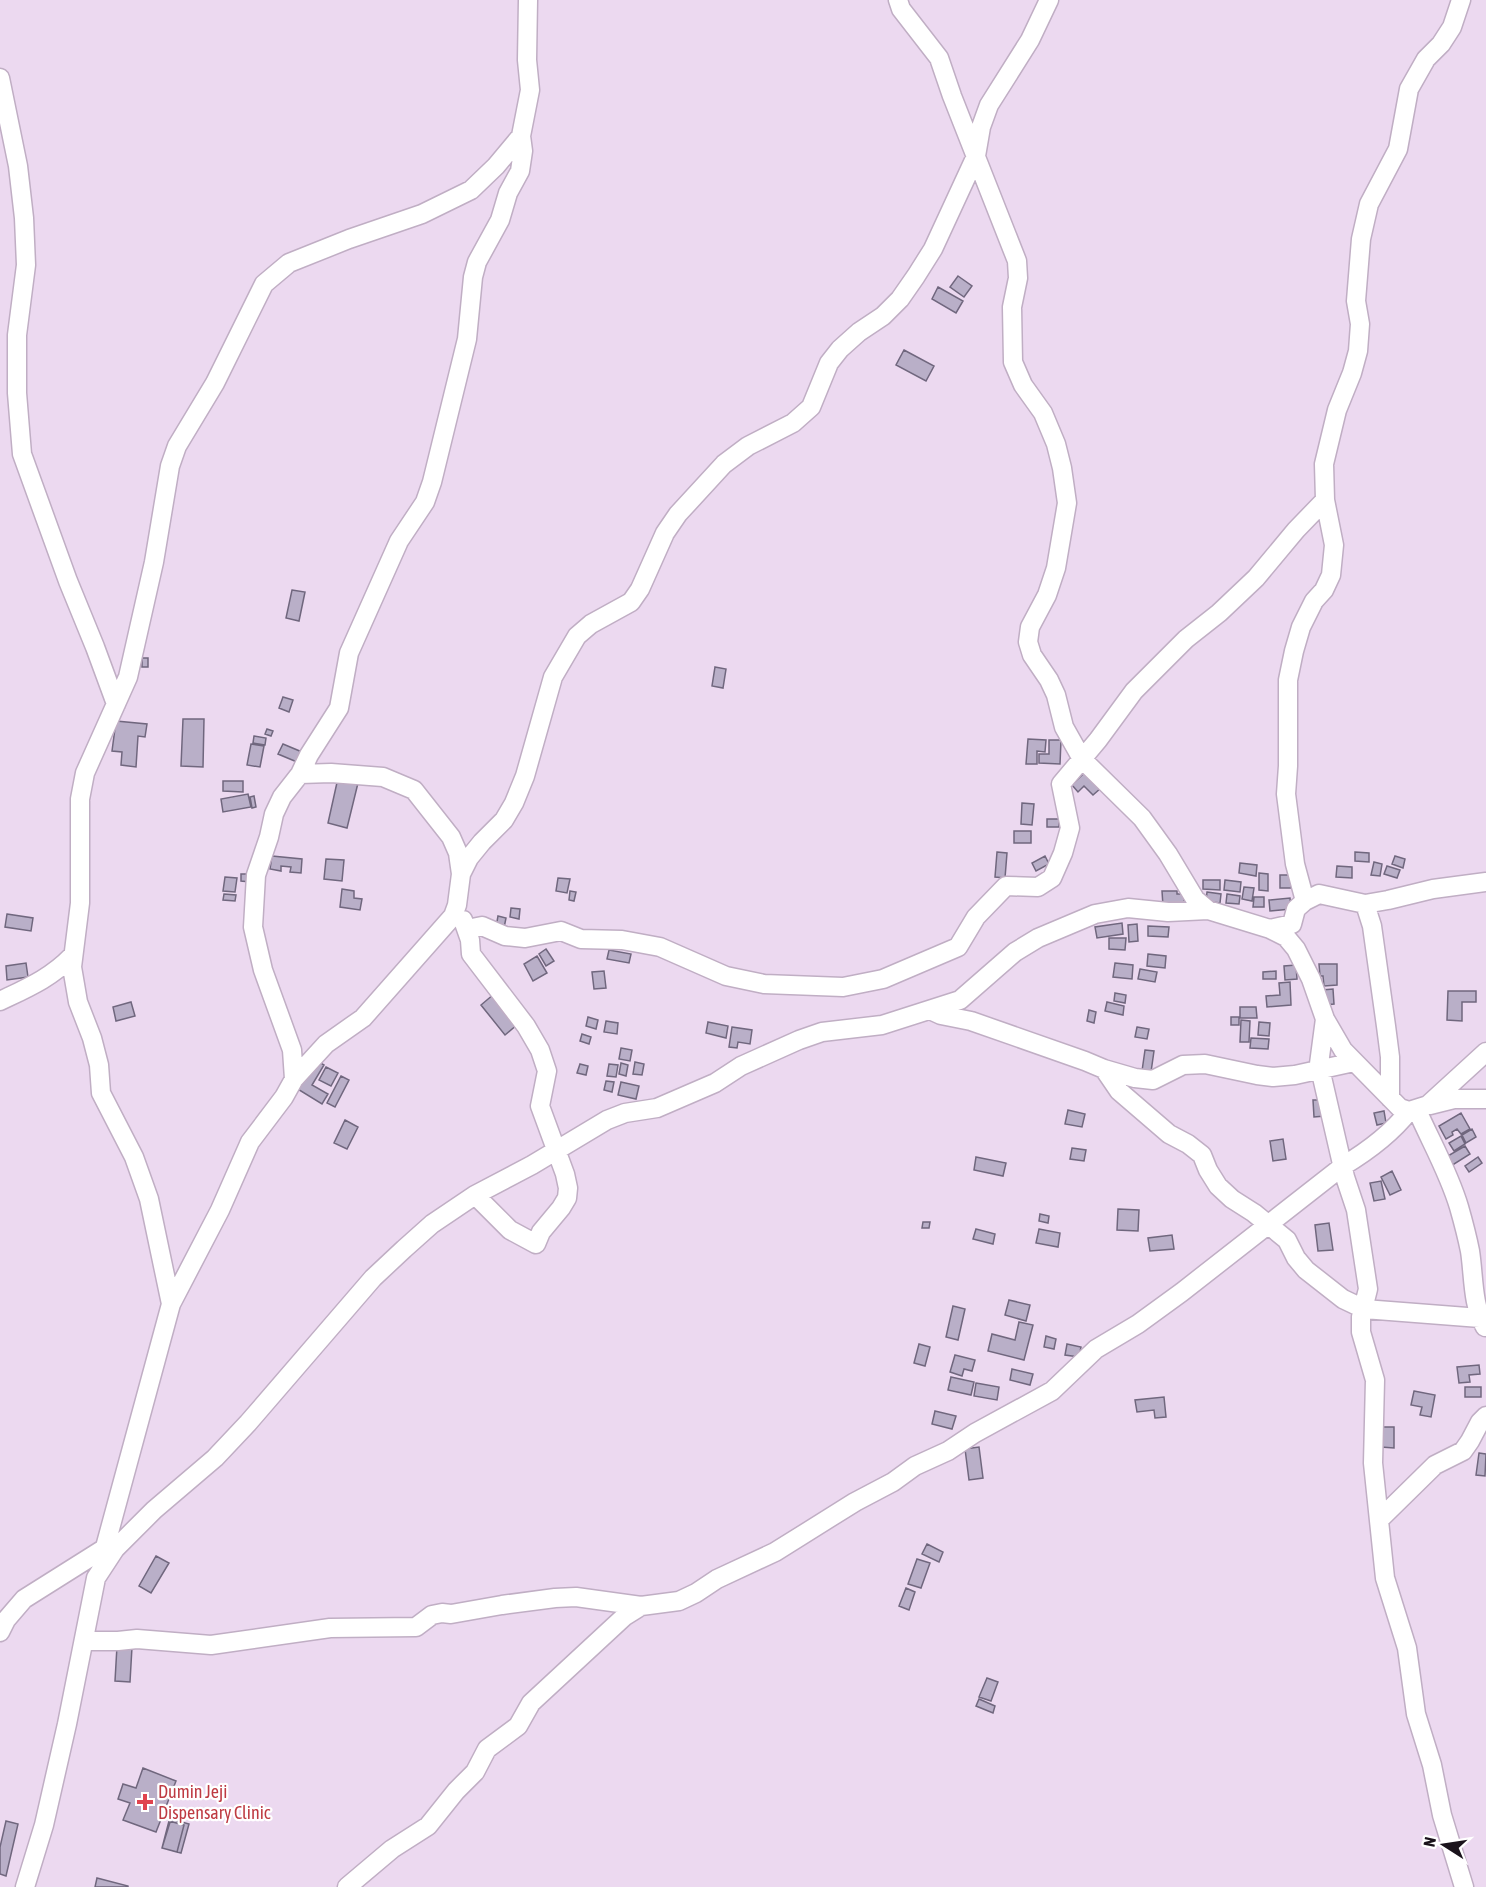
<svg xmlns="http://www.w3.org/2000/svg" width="1486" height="1887" viewBox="0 0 1486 1887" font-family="'Asap Condensed',sans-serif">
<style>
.building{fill:#b9afc8;stroke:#70677e;stroke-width:1.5}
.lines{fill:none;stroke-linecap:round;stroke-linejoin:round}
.street-casing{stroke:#c0aec4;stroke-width:21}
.street{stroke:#fff;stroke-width:18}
.health-dot{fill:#e0444e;stroke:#fff;stroke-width:2}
.labels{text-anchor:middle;stroke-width:4.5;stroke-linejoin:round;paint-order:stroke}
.health-label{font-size:18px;fill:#be3a42;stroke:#fff;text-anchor:start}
</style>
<rect width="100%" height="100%" fill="#ecd9f0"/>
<!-- building -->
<path class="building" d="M958,276L972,286L964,297L950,287Z
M938,287L963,301L956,313L932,299Z
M904,350L934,366L926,381L896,365Z
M292,590L305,592L299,621L286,618Z
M142,658H148V667H142Z
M715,667L726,669L723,688L712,686Z
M283,697L293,700L289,712L279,708Z
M183,719H204L203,767L181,766Z
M116,721L147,724L145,737L138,736L136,767L121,765L122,752L112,751Z
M267,729L273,731L271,736L265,734Z
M254,736L266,738L265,745L253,743Z
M1028,739L1046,740L1045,752L1037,751V764H1026Z
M1049,740H1061L1060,764L1039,763V754H1049Z
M251,744L264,746L260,767L247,765Z
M283,744L302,752L297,762L278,754Z
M1086,771L1101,788L1093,795L1084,786L1078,792L1072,785Z
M338,778L358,783L347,828L328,823Z
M223,781H243V792L223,791Z
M248,794L251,807L223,812L221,799Z
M254,796L256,807L252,808L250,797Z
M1022,803L1034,804L1032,825L1021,824Z
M1047,819H1059V827H1047Z
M1014,831H1031V843H1014Z
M997,852L1007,853L1005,878L995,877Z
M1355,852L1369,853V862L1355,861Z
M272,856L302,859L301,873L290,872L291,867L281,866V871L270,869Z
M1045,856L1049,864L1036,871L1032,863Z
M1395,856L1405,859L1403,868L1392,864Z
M326,859L344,860L342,881L324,879Z
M1374,862L1382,864L1380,876L1371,875Z
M1240,863L1257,865L1256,876L1239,873Z
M1337,866L1352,867V878L1336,877Z
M1387,866L1400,870L1397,878L1384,874Z
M1259,873L1268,874V891L1259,890Z
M241,874H251L250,882L241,881Z
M1280,875H1292L1291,888H1280Z
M225,877L237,878L235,892L223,891Z
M558,878L570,879L567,893L556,891Z
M1203,880H1220V890L1203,889Z
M1225,880L1241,882L1240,892L1224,890Z
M1244,887L1254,888L1252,901L1242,899Z
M342,889L354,891V898L362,899L360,910L340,907Z
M570,891L576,892L574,901L569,900Z
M1162,891H1177V894H1184V905L1163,906Z
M1207,892L1221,894L1220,903L1206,901Z
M224,894L236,895L235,901L223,900Z
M1227,894L1240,896L1239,904L1226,903Z
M1254,897H1264V907H1253Z
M1290,898L1291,909L1270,911L1269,900Z
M511,908L520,909L519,919L510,917Z
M7,914L33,918L31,931L5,927Z
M498,916L506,918L504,928L496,927Z
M1122,923L1123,934L1097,938L1095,927Z
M1137,924L1138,941L1129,942L1128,925Z
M1148,926L1169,927L1168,937L1148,936Z
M1109,938H1126L1125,950L1109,949Z
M546,949L554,961L546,966L539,954Z
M609,950L631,954L629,963L607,959Z
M1148,954L1166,956L1165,968L1147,966Z
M537,956L547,973L533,981L524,964Z
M26,963L28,977L7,980L6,966Z
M1115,963L1133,965L1132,979L1113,977Z
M1319,964H1337V985L1324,986L1323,976H1320Z
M1296,965L1297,979L1285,980L1284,966Z
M1140,969L1157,972L1155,982L1138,979Z
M604,971L606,988L594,989L592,972Z
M1276,971V979H1263V972Z
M1290,982L1291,1005L1267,1007L1266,996L1280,995L1279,983Z
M1333,989L1334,1004L1323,1005L1322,990Z
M1448,991H1476V1002H1462V1021L1447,1020Z
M1115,993L1126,995L1125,1003L1114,1001Z
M494,994L518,1024L505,1035L481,1005Z
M131,1002L135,1016L116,1021L113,1007Z
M1107,1002L1124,1006L1123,1015L1105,1011Z
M1240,1007H1256L1257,1018H1240Z
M1089,1010L1096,1012L1094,1023L1087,1021Z
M588,1017L598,1020L596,1029L586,1026Z
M1231,1017H1239V1025H1231Z
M1241,1020L1250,1021L1249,1042H1240Z
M606,1021L618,1023L617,1034L604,1032Z
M708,1022L728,1026L726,1038L706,1033Z
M1259,1022L1270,1023L1269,1036L1258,1035Z
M732,1027L752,1030L750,1044L738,1042L737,1048L729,1047Z
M1137,1027L1149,1029L1147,1039L1135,1037Z
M582,1034L591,1037L589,1044L580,1041Z
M1251,1038L1269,1039L1268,1049L1250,1048Z
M621,1048L632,1050L630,1061L619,1059Z
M1145,1050L1154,1051L1151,1072L1142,1071Z
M314,1059L324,1065L312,1085L328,1094L322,1104L296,1088Z
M635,1062L644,1064L642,1075L633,1074Z
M621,1063L628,1065L626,1076L619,1074Z
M580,1064L588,1066L586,1075L577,1073Z
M609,1064L618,1065L616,1077L607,1076Z
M326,1067L338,1073L331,1086L319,1080Z
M341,1076L349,1080L335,1107L327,1103Z
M606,1081L614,1082L612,1092L604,1090Z
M621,1082L639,1086L636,1099L618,1095Z
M1313,1100H1323L1325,1116L1314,1117Z
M1068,1110L1085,1114L1082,1127L1065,1124Z
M1384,1111L1386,1123L1377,1125L1374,1113Z
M1461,1113L1470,1129L1461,1134L1457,1129L1452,1132L1453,1135L1446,1139L1439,1126Z
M345,1120L358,1127L347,1149L334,1143Z
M1472,1129L1476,1137L1466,1143L1462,1135Z
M1461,1136L1465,1144L1454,1151L1449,1143Z
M1283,1139L1286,1159L1273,1161L1270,1141Z
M1465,1146L1470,1154L1451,1166L1446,1157Z
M1072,1148L1086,1150L1084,1161L1070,1159Z
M976,1157L1006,1163L1003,1176L974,1170Z
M1478,1157L1482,1163L1469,1172L1465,1166Z
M1392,1171L1401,1190L1390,1195L1381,1177Z
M1381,1181L1385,1199L1374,1201L1370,1183Z
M1118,1209L1139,1210L1138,1231L1117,1230Z
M1040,1214L1049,1216L1048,1223L1039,1221Z
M923,1222H930L929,1228H922Z
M1329,1223L1333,1250L1318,1251L1315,1225Z
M976,1229L995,1234L993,1244L973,1239Z
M1039,1229L1060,1233L1058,1247L1036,1243Z
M1172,1235L1174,1249L1150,1251L1148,1238Z
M1009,1300L1030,1305L1026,1321L1005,1315Z
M953,1306L965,1309L958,1340L946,1337Z
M1019,1322L1033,1325L1024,1360L988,1351L992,1334L1015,1340Z
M1046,1336L1056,1339L1054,1349L1044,1347Z
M919,1344L930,1347L925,1366L914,1363Z
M1067,1344L1081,1347L1079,1357L1065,1355Z
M955,1355L975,1360L972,1371L964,1369L962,1376L950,1372Z
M1479,1365L1480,1374L1469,1375L1470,1382L1459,1383L1457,1367Z
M1012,1369L1033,1374L1030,1385L1010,1380Z
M951,1377L974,1382L971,1395L948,1390Z
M976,1383L999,1387L997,1400L974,1396Z
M1465,1387H1481V1397H1465Z
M1414,1391L1435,1395L1431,1417L1420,1415L1422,1407L1411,1405Z
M1164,1397L1166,1417L1155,1418L1154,1410L1137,1412L1135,1400Z
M935,1411L956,1416L952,1429L932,1424Z
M1382,1427H1394V1448L1381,1447Z
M979,1447L983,1478L969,1480L965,1449Z
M1479,1453L1486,1454L1485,1476L1476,1475Z
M927,1544L943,1552L939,1562L922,1554Z
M156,1556L169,1563L151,1593L139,1586Z
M917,1559L930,1563L921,1588L908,1584Z
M906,1588L915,1592L909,1610L899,1606Z
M117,1646L132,1647L130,1682L115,1681Z
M987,1678L998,1682L991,1701L979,1697Z
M979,1699L995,1706L993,1713L976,1706Z
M143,1768L176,1781L156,1832L123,1820L130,1803L118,1799L123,1784L136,1788Z
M171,1819L189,1824L181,1853L162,1848Z
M6,1821L18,1824L6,1876L0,1874V1847Z
M169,1821L184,1825L177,1852L162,1848Z
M97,1878L128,1886V1887H95Z"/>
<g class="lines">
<defs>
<path id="street" d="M898,0L901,9L939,58L952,96L1017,261L1018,278L1012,307L1013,362L1023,385L1043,413L1056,444L1062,468L1067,503L1056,568L1047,595L1030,627L1028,642L1032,655L1049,680L1056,695L1064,727L1082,759L1142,818L1168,854L1195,899L1208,910
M0,78L18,166L24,218L26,265L17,335V393L22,454L68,581L95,647L116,704
M461,874L469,858L482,842L504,820L514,803L525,776L553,677L577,636L591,624L631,602L640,589L665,533L678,514L724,464L748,446L793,423L811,407L829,363L840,349L859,332L883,316L900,299L916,276L933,249L976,156L981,127L989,105L1030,40L1049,0
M1305,901L1319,894L1365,904L1388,900L1433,889L1486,882
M1365,904L1372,926L1386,1026L1390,1057V1098
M460,919L463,920L470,940L471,954L526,1026L540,1050L547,1071L540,1106L565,1174L568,1188L567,1198L561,1208L541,1232L536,1244L510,1230L475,1195
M467,929L482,926L505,936L525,938L561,931L581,939L622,940L660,947L726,976L764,984L843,987L883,979L958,947L976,917L1006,886L1038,887L1052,878L1063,853L1070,828L1061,784L1098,740L1134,691L1186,639L1219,613L1256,578L1296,530L1325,500
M1270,929L1292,924L1296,909L1305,901L1295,864L1286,794L1288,766V680L1294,651L1301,627L1314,601L1324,590L1331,575L1334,545L1325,500L1324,464L1337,410L1352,373L1358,351L1360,324L1356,301L1361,239L1369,204L1398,149L1409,89L1426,59L1441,44L1452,27L1461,0
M0,1001C27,988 51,978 72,956
M930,1010L941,1015L971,1021L1085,1061L1104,1069L1135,1078L1153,1080L1183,1065L1205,1064L1257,1075L1273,1077L1295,1075L1354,1062
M1325,1019L1319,1064L1345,1177L1356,1210L1368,1289L1361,1317V1332L1375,1380L1373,1463L1385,1578L1407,1648L1416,1714L1432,1765L1442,1815L1464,1887
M1104,1069L1119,1091L1169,1134L1188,1144L1202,1155L1208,1170L1218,1186L1232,1199L1254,1213L1287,1240L1296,1258L1306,1270L1343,1299L1364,1309L1480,1318
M294,1079L326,1044L363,1018L453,916L457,905L461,874L458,853L451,837L414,790L383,777L331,773L300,774
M1430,1105L1454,1099H1486
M1417,1110C1431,1142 1449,1173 1459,1207C1463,1221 1467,1236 1470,1251C1474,1277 1472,1304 1485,1327
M171,1304L149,1199L134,1157L101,1093L99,1065L92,1038L78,1002L72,967L80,903V799L85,773L128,677L154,562L170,466L177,446L215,383L264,284L289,263L349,239L422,214L471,190L496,166L521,136
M1380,1519L1435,1465L1463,1451L1470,1441L1480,1422L1486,1416
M101,1562L171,1304L220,1210L250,1142L284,1097L294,1079L292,1050L263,970L253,927L256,875L269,837L274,814L282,797L300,774L309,755L339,708L349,653L399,541L425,502L432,482L467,339L473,277L477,262L500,220L508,193L520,171L523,151L521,136L530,90L527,60L528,0
M0,1632L6,1620L24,1599L105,1548
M84,1641H118L137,1639L211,1645L330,1628L416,1627L432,1615L442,1613L451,1614L502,1605L555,1598L576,1597L641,1606
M25,1887L44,1825L67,1724L96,1578L115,1549L154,1510L215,1458L248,1423L373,1278L404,1249L432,1224L475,1195L532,1165L607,1120L625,1113L657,1108L715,1083L741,1066L799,1040L822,1032L882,1025L960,1000L1015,952L1038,938L1095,914L1128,908L1168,912L1208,910L1270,929L1286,937L1296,949L1311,979L1325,1019L1343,1050L1400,1108L1409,1111L1428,1105L1486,1052
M347,1887L392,1849L428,1826L456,1791L475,1772L487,1749L518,1726L531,1703L625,1616L641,1606L679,1601L696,1593L717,1579L775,1552L855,1502L893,1482L915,1466L948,1451L975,1433L1052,1391L1096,1349L1138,1324L1182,1292L1343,1166C1368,1151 1391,1134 1409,1111"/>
</defs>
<!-- street casing -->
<use href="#street" class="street-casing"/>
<!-- street -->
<use href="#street" class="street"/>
</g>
<!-- markers -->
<path class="health-dot" d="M142 1793h6v6h6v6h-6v6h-6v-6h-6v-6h6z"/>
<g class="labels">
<!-- health labels -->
<g class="health-label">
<text x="158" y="1798">Dumin Jeji<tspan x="158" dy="21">Dispensary Clinic</tspan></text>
</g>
</g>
<!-- north arrow -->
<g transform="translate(1444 1845) rotate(282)" stroke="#ffffff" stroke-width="4.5" paint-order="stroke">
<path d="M0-4.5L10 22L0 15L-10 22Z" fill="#1a131b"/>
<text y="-9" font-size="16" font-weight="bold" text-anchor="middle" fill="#1a131b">N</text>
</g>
</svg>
